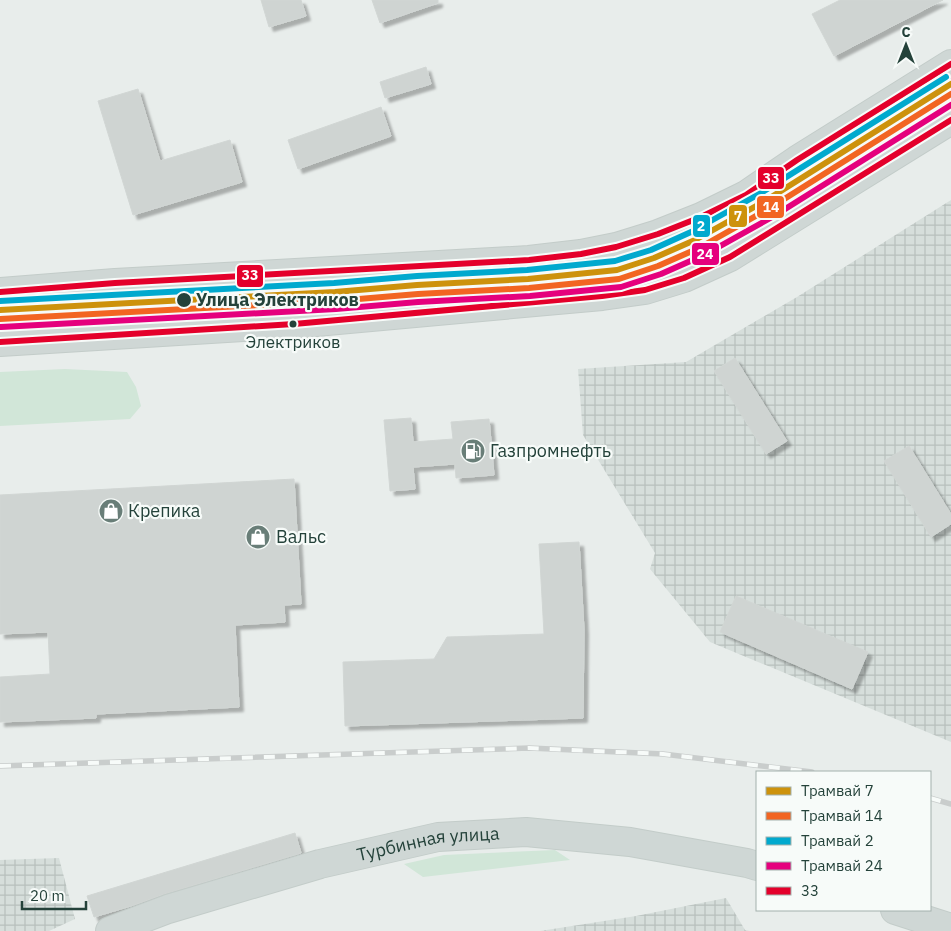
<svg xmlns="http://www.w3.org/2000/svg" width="951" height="931" viewBox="0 0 951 931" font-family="'IBM Plex Sans',sans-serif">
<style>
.industrial{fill:url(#industrial-grid)}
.green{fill:#d1e6d8}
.building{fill:#cfd4d2;stroke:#d1d6d4;filter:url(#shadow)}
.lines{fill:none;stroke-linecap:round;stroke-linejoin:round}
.major-casing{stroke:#c3ccc9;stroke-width:30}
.major{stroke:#cfd7d5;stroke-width:28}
.rail-casing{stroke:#c9cdcc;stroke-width:5.5}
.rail{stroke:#f7fbf9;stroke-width:4;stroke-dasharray:11;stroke-linecap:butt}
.bus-1-casing{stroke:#f7fbf9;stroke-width:10}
.bus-1{stroke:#e4002b;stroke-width:6}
.tram-1-casing{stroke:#f7fbf9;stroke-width:10}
.tram-2-casing{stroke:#f7fbf9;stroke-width:10}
.tram-3-casing{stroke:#f7fbf9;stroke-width:10}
.tram-4-casing{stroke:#f7fbf9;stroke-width:10}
.tram-1{stroke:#cd920c;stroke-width:6}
.tram-2{stroke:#f26522;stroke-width:6}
.tram-3{stroke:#00a9ce;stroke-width:6}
.tram-4{stroke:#e5007d;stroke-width:6}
.stop-dot{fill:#24423a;stroke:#f7fbf9;stroke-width:2}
.labels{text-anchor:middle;stroke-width:4.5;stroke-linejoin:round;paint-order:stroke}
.bus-label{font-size:17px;fill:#24423a;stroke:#f7fbf9}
.stop-label{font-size:18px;font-weight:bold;fill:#24423a;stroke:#f7fbf9;text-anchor:start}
.poi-label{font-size:18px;fill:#24423a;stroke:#f7fbf9;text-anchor:start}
.street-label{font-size:18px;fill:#24423a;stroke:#f7fbf9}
.line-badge{stroke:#f7fbf9;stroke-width:2}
.badge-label{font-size:14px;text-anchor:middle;font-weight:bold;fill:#fff}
</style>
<defs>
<pattern id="industrial-grid" width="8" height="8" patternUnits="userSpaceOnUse" patternTransform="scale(1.25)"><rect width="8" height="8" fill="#d6dedb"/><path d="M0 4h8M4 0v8" fill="none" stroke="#b8c0bd"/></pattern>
<filter id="shadow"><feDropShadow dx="4.5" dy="4.5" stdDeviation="1" flood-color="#0004"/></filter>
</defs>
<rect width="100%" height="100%" fill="#e8edeb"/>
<!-- industrial -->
<path class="industrial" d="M951,200V742L710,642L650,569L655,553L583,435L578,369L686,362L797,297Z
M59,858L75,919L49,931H0V860Z
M726,898L745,930L750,931H540L636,916Z"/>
<!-- green -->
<path class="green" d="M65,369L127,372L136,387L141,406L130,419L0,426V372Z
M555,850L570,860L423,877L404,864L444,855Z"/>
<!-- building -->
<path class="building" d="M261,0H301L306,16L269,27Z
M372,0H438V3L380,23Z
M840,0H943L834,56L812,14Z
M426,67L431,84L385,98L380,82Z
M138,89L160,161L230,140L242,182L133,215L98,101Z
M381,107L391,136L298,169L288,140Z
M735,358L787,441L766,454L714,371Z
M411,418L413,442L453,439L451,422L489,419L494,475L456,478L455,464L413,467L415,489L390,491L384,420Z
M909,446L951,514V524L931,537L884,461Z
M294,479L301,604L284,605L285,622L235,625L239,707L96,714V718L0,722V677L50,674L48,632L0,634V495Z
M579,542L584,630L583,718L345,726L343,662L434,659L447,637L544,634L539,544Z
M736,596L868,652L852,689L720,632Z
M295,833L301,853L164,894L131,906L94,917L87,896Z"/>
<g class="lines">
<defs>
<g id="major">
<path d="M0,292L115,283L529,260L581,254L616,247L658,234L701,217L746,195L797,160L951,64"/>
<path d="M0,342L294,324L602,296L645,290L684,278L730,257L951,120"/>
<path d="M895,910L951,928"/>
<path id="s1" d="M110,931L168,909L320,864L438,837L526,832L630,842L747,863L757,866"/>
</g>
</defs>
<!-- major casing -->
<use href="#major" class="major-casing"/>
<!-- major -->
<use href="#major" class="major"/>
<defs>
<path id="rail" d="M0,766L529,748L663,754L812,772
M930,798L951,804"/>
</defs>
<!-- rail casing -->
<use href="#rail" class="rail-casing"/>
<!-- rail -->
<use href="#rail" class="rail"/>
<defs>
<path id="bus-1" d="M0,292L115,283L529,260L581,254L616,247L658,234L701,217L746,195L797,160L951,64
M0,342L294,324L602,296L645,290L684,278L730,257L951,120"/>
</defs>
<!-- bus-1 casing -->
<use href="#bus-1" class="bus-1-casing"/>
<!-- bus-1 -->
<use href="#bus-1" class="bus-1"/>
<defs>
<path id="tram-1" d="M0,310L335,292L417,285L528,279L617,270L654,258L695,240L765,201L951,84"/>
<path id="tram-2" d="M0,319L335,301L418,294L529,288L619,279L658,266L699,248L770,208L951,94"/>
<path id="tram-3" d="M0,301L334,283L417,276L527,270L615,261L651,250L691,232L761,193L946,77"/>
<path id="tram-4" d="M1,327L336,309L418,302L530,296L621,287L661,274L704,255L774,216L951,105"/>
</defs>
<!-- tram-1 casing -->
<use href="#tram-1" class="tram-1-casing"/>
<!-- tram-2 casing -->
<use href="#tram-2" class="tram-2-casing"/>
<!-- tram-3 casing -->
<use href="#tram-3" class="tram-3-casing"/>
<!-- tram-4 casing -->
<use href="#tram-4" class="tram-4-casing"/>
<!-- tram-1 -->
<use href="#tram-1" class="tram-1"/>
<!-- tram-2 -->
<use href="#tram-2" class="tram-2"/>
<!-- tram-3 -->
<use href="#tram-3" class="tram-3"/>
<!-- tram-4 -->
<use href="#tram-4" class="tram-4"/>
</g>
<!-- icons -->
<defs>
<symbol id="fuel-disc" viewBox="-11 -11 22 22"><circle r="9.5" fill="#697e78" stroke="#f7fbf9"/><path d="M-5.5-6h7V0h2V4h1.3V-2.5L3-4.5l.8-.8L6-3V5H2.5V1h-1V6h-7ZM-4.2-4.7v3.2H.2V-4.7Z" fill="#fff"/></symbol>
<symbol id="shop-disc" viewBox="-11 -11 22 22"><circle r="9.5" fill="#697e78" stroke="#f7fbf9"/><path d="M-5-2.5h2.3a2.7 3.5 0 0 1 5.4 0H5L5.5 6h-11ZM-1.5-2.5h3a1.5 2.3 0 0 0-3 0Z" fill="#fff"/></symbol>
</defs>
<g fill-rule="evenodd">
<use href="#fuel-disc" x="459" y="437" width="28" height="28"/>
<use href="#shop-disc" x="97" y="497" width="28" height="28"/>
<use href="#shop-disc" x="244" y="523" width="28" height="28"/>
</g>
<!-- markers -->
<g class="stop-dot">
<circle cx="184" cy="300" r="8"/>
<circle cx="293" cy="324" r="4.5"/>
</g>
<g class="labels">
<!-- bus labels -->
<g class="bus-label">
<text x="293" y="348">Электриков</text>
</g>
<!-- stop labels -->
<g class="stop-label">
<text x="196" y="306">Улица Электриков</text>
</g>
<!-- poi labels -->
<g class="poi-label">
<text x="490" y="457">Газпромнефть</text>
<text x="128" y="517">Крепика</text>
<text x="276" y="543">Вальс</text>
</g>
<!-- street labels -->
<g class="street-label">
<text dy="6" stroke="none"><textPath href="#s1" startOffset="331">Турбинная улица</textPath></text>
</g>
</g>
<g class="line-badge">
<rect x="757" y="166" width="28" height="24" rx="5" fill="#e4002b"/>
<rect x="756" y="195" width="29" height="24" rx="5" fill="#f26522"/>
<rect x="728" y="204" width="20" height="24" rx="5" fill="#cd920c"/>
<rect x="692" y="214" width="19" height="24" rx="5" fill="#00a9ce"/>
<rect x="691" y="242" width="29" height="24" rx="5" fill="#e5007d"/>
<rect x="236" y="264" width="28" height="24" rx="5" fill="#e4002b"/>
</g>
<g class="badge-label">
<text x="771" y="183">33</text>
<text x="771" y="212">14</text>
<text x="738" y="221">7</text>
<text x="701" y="231">2</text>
<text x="705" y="259">24</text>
<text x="250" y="280">33</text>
</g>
<!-- legend -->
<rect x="756" y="771" width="175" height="140" fill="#f7fbf9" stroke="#a3b1ad"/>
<rect x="766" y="787" width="25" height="8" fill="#cd920c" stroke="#a3b1ad"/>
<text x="801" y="796" font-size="15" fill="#24423a">Трамвай 7</text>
<rect x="766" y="812" width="25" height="8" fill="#f26522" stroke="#a3b1ad"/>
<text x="801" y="821" font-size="15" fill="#24423a">Трамвай 14</text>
<rect x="766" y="837" width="25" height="8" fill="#00a9ce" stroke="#a3b1ad"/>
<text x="801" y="846" font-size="15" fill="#24423a">Трамвай 2</text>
<rect x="766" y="862" width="25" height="8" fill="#e5007d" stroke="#a3b1ad"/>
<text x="801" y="871" font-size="15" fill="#24423a">Трамвай 24</text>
<rect x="766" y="887" width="25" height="8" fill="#e4002b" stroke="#a3b1ad"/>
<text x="801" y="896" font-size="15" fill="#24423a">33</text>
<!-- north arrow -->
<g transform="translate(906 45)" stroke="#f7fbf9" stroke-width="4" paint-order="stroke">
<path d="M0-4L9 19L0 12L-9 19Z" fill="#24423a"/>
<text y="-8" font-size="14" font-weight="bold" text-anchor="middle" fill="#24423a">С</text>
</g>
<!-- scale -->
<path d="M22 901v8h64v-8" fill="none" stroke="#24423a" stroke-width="2.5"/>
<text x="30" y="901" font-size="15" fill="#24423a" stroke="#f7fbf9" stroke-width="4" paint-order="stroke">20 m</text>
</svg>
